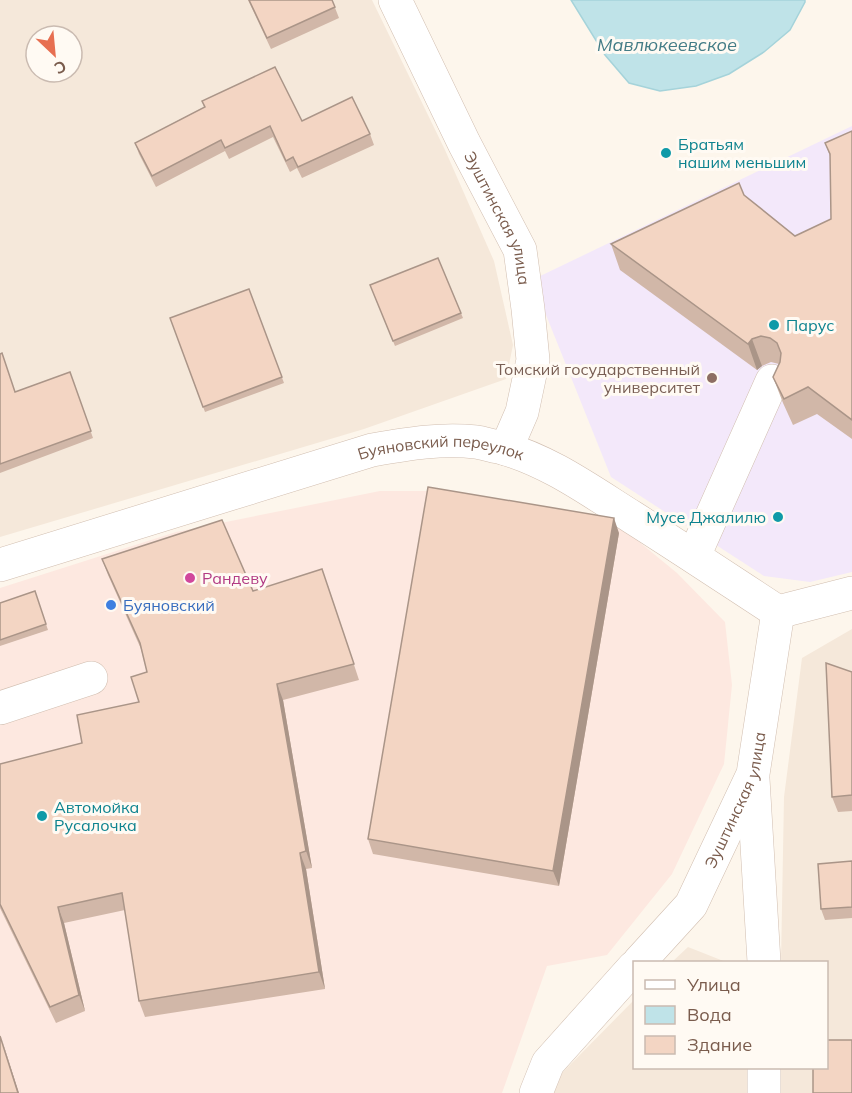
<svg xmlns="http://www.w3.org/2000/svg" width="852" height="1093" viewBox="0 0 852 1093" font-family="Mulish,sans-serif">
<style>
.residential{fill:#f5e8da;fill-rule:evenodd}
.commercial{fill:#fde8e0}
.education{fill:#f3e8fa}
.water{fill:#bfe3e8;stroke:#a5d3da;stroke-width:1.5}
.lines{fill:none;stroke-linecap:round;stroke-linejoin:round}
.minor-casing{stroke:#d1beb0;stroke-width:34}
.minor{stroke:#fff;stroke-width:33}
.wall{fill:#d1b7a8}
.shaded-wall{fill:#aa9588}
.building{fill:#f3d5c3;stroke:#aa9588;stroke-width:1.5}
.culture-dot{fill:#0f9aa8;stroke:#fffaf3;stroke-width:2}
.education-dot{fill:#8d6e63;stroke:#fffaf3;stroke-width:2}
.hotel-dot{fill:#d1479c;stroke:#fffaf3;stroke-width:2}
.shop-dot{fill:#3f7fe0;stroke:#fffaf3;stroke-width:2}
.labels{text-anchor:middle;stroke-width:6;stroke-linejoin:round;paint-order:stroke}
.culture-label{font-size:16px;fill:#0d838f;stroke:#fffaf3;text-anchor:start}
.street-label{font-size:16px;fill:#7a5c4d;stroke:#fffaf3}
.education-label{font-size:16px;fill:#785e54;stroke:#fffaf3;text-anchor:end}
.hotel-label{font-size:16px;fill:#b23c85;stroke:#fffaf3;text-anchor:start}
.shop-label{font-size:16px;fill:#366cbe;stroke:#fffaf3;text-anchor:start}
.water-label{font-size:18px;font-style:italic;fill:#437c86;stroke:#fffaf3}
</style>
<rect width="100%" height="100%" fill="#fdf6ec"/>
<!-- residential -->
<path class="residential" d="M0,0H372L445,150L494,261L513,345L506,379L364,429L0,537ZM36,36H72V72H36Z
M852,629V1093H781V1068H826V962H781L784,797L802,658Z
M688,947L726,962H672Z
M634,1000V1068H748V1093H554L562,1073Z"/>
<!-- commercial -->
<path class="commercial" d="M380,491H434L621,527L677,573L725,622L732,685L724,764L672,874L607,955L547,966L502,1093H0V588L176,532Z"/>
<!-- education -->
<path class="education" d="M852,126V572L810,582L764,576L611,477L532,280Z"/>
<!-- water -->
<path class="water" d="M571,0H805V2L790,30L764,52L729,74L696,86L660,91L629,83L605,55Z"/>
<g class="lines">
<defs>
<g id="minor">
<path id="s1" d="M395,0L464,143L520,250L528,309L533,360L522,412L506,449"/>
<path d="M694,556L772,381"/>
<path id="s2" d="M0,565L372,450C407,444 441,438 476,442C484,443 491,446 499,447C548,460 589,490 632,517C681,548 729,580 778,612L852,593"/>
<path d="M0,708L91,678"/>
<path d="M753,779L764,962"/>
<path id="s3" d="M639,962L691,905L753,774L778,612"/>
<path d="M536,1093L548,1063L634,967"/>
<path d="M764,1093V1068"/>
</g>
</defs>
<!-- minor casing -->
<use href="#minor" class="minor-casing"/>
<!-- minor -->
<use href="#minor" class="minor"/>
</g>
<!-- wall -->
<path class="wall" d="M248,0H332L339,18L271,49Z
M202,101L370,134L374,145L302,178L297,168L290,172L273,137L229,159L225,151L156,187L139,154L135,143L204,107Z
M852,131V439L817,414L793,425L783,403L773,377L779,364L771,362L762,366L757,370L620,270L611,244L744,195L795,236L831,219L830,156L825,143Z
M438,258L463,318L395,346L370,285Z
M249,289L284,383L205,412L170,318Z
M0,354L15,392L70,372L93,438L0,473Z
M619,533L559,886L373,854L368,839Z
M102,559L253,591L328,586L359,680L283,700L312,868L306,869L325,989L145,1017L139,1001L125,910L64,923L85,1011L56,1023L0,908V764L82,743L139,702L147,672L141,649L108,575Z
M35,591L48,630L0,646V603Z
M852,672V811L838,812L832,797Z
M852,861V918L825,920L821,909Z"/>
<!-- shaded-wall -->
<path class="shaded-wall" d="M752,339L762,366L757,370L748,344Z
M614,518L619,533L559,886L553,871Z
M277,684L283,700L312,868L306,851Z
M300,853L306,869L325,989L319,972Z
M58,907L64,923L85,1011L79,995Z
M0,1034L19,1093H18Z"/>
<!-- building -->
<path class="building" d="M249,0H332L335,7L267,38Z
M275,67L302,121L352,97L370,134L298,167L293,157L286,161L270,126L225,148L221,140L152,176L135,143L205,107L202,101Z
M852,131V420L808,387L784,399L773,377L780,362L781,353L777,343L770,338L761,336L752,339L748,344L611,244L739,183L744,195L795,236L831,219L830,154L825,143Z
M438,258L461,313L393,341L370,285Z
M249,289L282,377L203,407L170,318Z
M2,353L15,392L70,372L91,431L0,464V354Z
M428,487L614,518L553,871L368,839Z
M222,520L253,591L322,569L354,664L277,684L306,851L300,853L319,972L139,1001L122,893L58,907L79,995L50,1007L0,904V764L82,743L77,715L139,702L131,677L147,672L140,643L102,559Z
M35,591L46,624L0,640V603Z
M826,663L852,672V795L832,797Z
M852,861V907L821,909L818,864Z
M0,1036L18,1093H0Z
M826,1040H852V1093H813V1068H826Z"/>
<!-- markers -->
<g class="culture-dot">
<circle cx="666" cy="153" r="6"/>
<circle cx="774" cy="325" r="6"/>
<circle cx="778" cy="517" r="6"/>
<circle cx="42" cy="816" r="6"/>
</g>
<circle class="education-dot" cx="712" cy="378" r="6"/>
<circle class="hotel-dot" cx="190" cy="578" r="6"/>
<circle class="shop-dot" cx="111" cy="605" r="6"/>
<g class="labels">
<!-- culture labels -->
<g class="culture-label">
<text x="678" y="150">Братьям<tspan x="678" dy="18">нашим меньшим</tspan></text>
<text x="786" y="331">Парус</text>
<text x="766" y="523" text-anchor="end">Мусе Джалилю</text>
<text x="54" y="813">Автомойка<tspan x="54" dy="18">Русалочка</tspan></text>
</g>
<!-- street labels -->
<g class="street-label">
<text dy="6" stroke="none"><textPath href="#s1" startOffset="242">Эуштинская улица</textPath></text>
<text dy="6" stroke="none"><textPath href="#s2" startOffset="459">Буяновский переулок</textPath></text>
<text dy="6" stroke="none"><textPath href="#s3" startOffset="192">Эуштинская улица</textPath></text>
</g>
<!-- education labels -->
<g class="education-label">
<text x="700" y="375">Томский государственный<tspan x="700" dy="18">университет</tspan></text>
</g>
<!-- hotel labels -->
<g class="hotel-label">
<text x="202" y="584">Рандеву</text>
</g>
<!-- shop labels -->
<g class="shop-label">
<text x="123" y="611">Буяновский</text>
</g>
<!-- water labels -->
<g class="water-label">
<text x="667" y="51">Мавлюкеевское</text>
</g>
</g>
<!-- legend -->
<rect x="633" y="961" width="195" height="108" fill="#fffaf3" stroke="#cabbb1" stroke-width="1.5"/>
<rect x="645" y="980" width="30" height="9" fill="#ffffff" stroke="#cabbb1" stroke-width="1.5"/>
<text x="687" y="991" font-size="18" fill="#7a5c4d">Улица</text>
<rect x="645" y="1006" width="30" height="18" fill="#bfe3e8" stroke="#cabbb1" stroke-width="1.5"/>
<text x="687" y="1021" font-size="18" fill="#7a5c4d">Вода</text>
<rect x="645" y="1036" width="30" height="18" fill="#f3d5c3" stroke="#cabbb1" stroke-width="1.5"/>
<text x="687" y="1051" font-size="18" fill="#7a5c4d">Здание</text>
<!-- north arrow -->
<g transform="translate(54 54) rotate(154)"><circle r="28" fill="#fffaf3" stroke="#cabbb1" stroke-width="1.5"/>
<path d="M0-4.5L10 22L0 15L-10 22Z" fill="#e76f51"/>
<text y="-9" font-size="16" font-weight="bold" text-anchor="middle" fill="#7a5c4d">С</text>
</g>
</svg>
